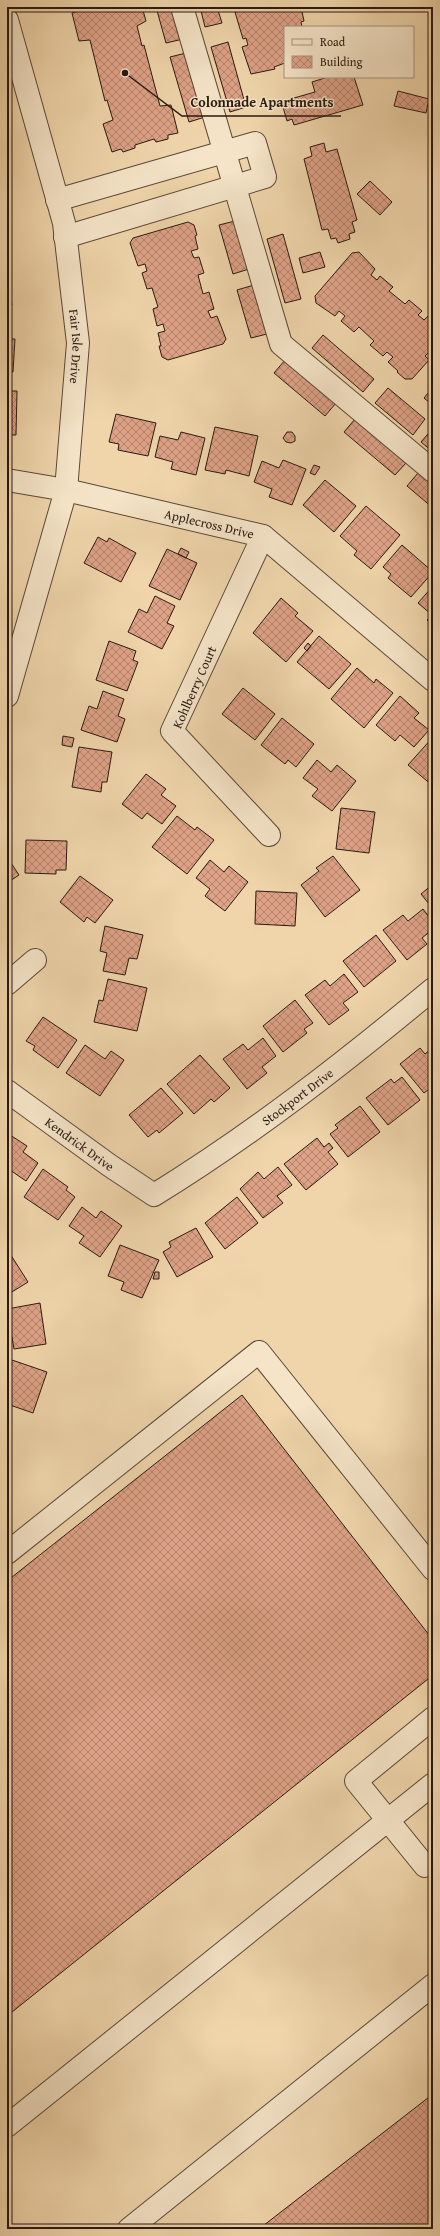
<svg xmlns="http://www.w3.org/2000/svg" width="440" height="2236" viewBox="0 0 440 2236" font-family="'Gentium Book Plus',serif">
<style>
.building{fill:url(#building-cross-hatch);stroke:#291913}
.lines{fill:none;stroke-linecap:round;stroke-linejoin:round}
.minor-casing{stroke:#5b4839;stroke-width:24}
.minor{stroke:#f5e4c8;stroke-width:22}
.labels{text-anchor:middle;stroke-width:3;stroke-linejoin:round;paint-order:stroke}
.street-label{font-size:13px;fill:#291913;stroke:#f5e4c8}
.leader{fill:none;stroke:#291913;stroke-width:1.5}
.callout-dot{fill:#291913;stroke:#f5e4c8;stroke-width:1.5}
.callout-label{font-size:14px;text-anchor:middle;font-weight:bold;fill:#291913;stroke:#f5e4c8;stroke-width:3;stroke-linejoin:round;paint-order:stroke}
</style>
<defs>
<pattern id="building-cross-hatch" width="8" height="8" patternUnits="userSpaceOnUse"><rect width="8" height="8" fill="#dea287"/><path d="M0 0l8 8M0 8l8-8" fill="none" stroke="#b4836d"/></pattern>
</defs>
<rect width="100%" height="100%" fill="#f0d5ab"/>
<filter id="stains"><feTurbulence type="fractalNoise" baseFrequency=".005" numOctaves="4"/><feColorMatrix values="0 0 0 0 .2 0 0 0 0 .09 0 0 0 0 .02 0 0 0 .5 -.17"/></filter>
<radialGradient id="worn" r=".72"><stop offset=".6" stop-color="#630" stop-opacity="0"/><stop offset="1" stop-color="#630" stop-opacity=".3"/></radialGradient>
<!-- building -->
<path class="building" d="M89,7H142L146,21L137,26L142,46L144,45L160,106L171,105L178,133L168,135V139L156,142L154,139L135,145V148L123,152L121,149L112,152L103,124L113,120L107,100L105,101L90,40L79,41L72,13Z
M156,7H173L183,39L166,43Z
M200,7H217L222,23L205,27Z
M244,7H301L304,21L301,22L302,27H285V63L274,67L275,69L251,74L242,47L248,45L246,38L243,39L235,12L244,9Z
M228,42L246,107L230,112L211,47Z
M186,53L205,117L189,122L170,57Z
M328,77H354L363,105L294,125L292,119L287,121L283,107L288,105L287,100L315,92L312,82Z
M398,91L429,99L426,113L394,106Z
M324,143L326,152L337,149L357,220L352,222L355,232L349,234L350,239L338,243L336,238L331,239L328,229L322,230L304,159L312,156L310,147Z
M370,181L392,202L380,215L357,194Z
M235,221L249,269L233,274L219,225Z
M188,222L194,225L197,235L195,236L198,249L191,251L194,258L199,257L204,273L198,275L203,294L209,292L214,309L208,311L211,318L217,316L226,339L223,344L168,360L162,357L159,346H161L158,333L165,331L163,324L157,326L153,309L158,307L152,288L147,289L142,273L147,271L145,264L138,266L130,243L133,238Z
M283,234L301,299L285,303L267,239Z
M320,252L325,267L303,273L299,258Z
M359,252L375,269L371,275L377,280L380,276L393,287L389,291L405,304L409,300L422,311L418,315L424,320L429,315L433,319V354L429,352L425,356L429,360L412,379H405L397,372L398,371L388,362L393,357L387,352L383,356L370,345L374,341L359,327L354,332L341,321L345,316L339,311L335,316L316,303L315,296L352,253Z
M7,279L12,305H9L10,315L7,316Z
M254,285L267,334L251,338L237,290Z
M323,335L374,379L363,392L312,348Z
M7,339H15L13,372H7Z
M285,360L336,403L325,416L274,373Z
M433,387V410L430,408L431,404L424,398Z
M388,388L425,419L413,435L375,403Z
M7,391H17L16,435H7Z
M116,414L156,423L148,456L118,450L119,444L109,442Z
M355,419L406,463L395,475L344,432Z
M215,427L258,436L249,476L226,470L225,474L205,470Z
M433,428V452L421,442Z
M181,432L205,438L196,475L171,469L173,462L155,457L160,436L178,440Z
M287,432H292L295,436V441L291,443L286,442L283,438Z
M283,460L306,469L292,505L269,497L272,489L254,482L262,461L279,468Z
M314,465L320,467L315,475L310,473Z
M418,473L433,485V508L407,486Z
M325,480L356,506L334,532L303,505Z
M366,506L400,535L371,569L354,555L357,551L340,536Z
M98,537L107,542L109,538L136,553L121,582L84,563Z
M402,545L433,572L411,597L388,578L391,574L383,567Z
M181,548L189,552L186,558L178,554Z
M167,549L197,563L180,600L149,586Z
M433,586V625L427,620L432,615L418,603Z
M155,596L175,606L167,623L174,626L162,649L128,632L139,609L147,613Z
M281,598L298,613L295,616L313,631L286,662L253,633Z
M319,636L351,664L329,689L297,662Z
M109,641L136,651L133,660L138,662L127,691L96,680Z
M308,643L311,646L307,651L304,648Z
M357,668L374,683L376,679L393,693L364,728L331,699Z
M243,688L275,714L255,740L222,714Z
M103,691L124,699L118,716L125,719L117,742L81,730L89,706L97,709Z
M400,696L419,713L414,718L429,730L414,747L400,735L395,741L376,725Z
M282,718L314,744L296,767L288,760L285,764L261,745Z
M63,736L74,738L72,747L62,745Z
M433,737V786L408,765Z
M79,747L112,752L107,782H102L101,792L72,787Z
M317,760L331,772L337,765L356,781L332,811L312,796L318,789L303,778Z
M146,774L166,789L161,795L176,806L162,824L147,813L142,819L122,804Z
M341,808L375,812L369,853L336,849Z
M177,816L195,830L197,827L214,840L187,874L152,847Z
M26,840L67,841L66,870H56V874L25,873Z
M333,856L360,890L325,917L301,885L319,871L316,868Z
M7,857L19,875L7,883Z
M210,860L224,872L229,866L248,882L225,911L205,896L210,889L196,878Z
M80,876L113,900L95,923L87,917L84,922L60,902Z
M433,884V909L421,894Z
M256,891L297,893L295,926L255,924Z
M423,909L433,922V929L422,938L427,944L407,960L383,930L403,915L408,921Z
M105,926L143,935L137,959L129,958L125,975L103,971L107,953L100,951Z
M376,935L396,961L364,987L343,961Z
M344,974L358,992L343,1003L349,1010L329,1025L305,995L325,980L330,986Z
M108,979L147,988L137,1031L94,1022L99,1000L103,1001Z
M295,1000L313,1023L304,1029L307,1033L283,1052L263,1026Z
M43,1017L77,1040L58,1068L33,1050L35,1046L26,1041Z
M263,1038L276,1056L262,1067L267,1073L247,1089L223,1059L243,1044L248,1050Z
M85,1045L105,1059L111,1051L124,1060L100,1096L66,1073Z
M433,1047V1086L424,1093L400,1064L420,1048L425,1054Z
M200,1055L230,1088L214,1102L211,1099L194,1114L167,1084Z
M402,1077L420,1100L388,1125L366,1098L391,1079L394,1083Z
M161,1088L183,1113L159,1133L157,1130L148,1137L129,1115Z
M360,1106L380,1132L348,1157L330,1134L338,1128L335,1125Z
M7,1133L27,1146L23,1152L38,1163L26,1181L10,1170L7,1175Z
M317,1138L324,1147L329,1143L333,1148L328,1152L338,1164L306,1190L284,1164Z
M278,1167L292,1185L277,1196L283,1203L263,1218L240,1189L258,1172L264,1179Z
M43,1169L68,1187L66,1190L75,1197L58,1220L24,1197Z
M237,1197L258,1223L225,1249L205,1223Z
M82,1207L96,1218L101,1211L122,1226L100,1257L79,1243L84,1236L69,1226Z
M196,1228L213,1257L177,1277L163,1252L171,1247L169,1242Z
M120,1245L159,1260L142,1298L121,1290L124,1282L108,1276Z
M7,1249L28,1282L7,1295Z
M155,1272H159V1279H153Z
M40,1303L46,1344L14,1349L7,1309Z
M9,1359L47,1372L33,1413L7,1404V1366Z
M242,1395L433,1640V1675L7,2016V1581Z
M433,2094V2229H259Z"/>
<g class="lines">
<defs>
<g id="minor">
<path d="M182,7L281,344L433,471"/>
<path id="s1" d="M7,20L64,223L78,343L66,490L7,696"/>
<path d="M57,200L255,143L265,177L65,237"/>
<path id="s2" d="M7,480L66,490L263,536L433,680"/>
<path d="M263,536L172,731L269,835"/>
<path d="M7,984L35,960"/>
<path id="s3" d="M7,1091L109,1165L154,1195C253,1134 344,1063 433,989"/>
<path d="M7,1553L259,1352L433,1569"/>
<path d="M425,1866L356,1781L433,1718"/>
<path d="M7,2126L433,1784"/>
<path d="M129,2229L433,1985"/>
</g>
</defs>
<!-- minor casing -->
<use href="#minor" class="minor-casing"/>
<!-- minor -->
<use href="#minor" class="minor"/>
</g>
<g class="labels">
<!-- street labels -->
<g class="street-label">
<text dy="5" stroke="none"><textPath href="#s1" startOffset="335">Fair Isle Drive</textPath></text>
<text dy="5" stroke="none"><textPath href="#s2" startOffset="207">Applecross Drive</textPath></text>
<text transform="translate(194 687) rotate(-66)" y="5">Kohlberry Court</text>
<text dy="5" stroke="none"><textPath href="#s3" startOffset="354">Stockport Drive</textPath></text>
<text dy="5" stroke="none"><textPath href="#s3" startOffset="90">Kendrick Drive</textPath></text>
</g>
</g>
<!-- callouts -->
<path class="leader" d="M125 73L182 116H341"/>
<circle class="callout-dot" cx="125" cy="73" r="4"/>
<g class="callout-label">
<text x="262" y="107">Colonnade Apartments</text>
</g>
<!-- margin -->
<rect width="440" height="2236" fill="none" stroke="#f0d5ab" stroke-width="24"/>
<rect x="8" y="8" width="424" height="2220" fill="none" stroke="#291913" stroke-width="2"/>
<rect x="12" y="12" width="416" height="2212" fill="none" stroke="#291913"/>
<!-- legend -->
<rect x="284" y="26" width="130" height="52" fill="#f5e4c8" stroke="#a39380"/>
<rect x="292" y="39" width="20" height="6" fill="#f5e4c8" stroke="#a39380"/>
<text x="320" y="46" font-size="12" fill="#291913">Road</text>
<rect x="292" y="56" width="20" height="12" fill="url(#building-cross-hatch)" stroke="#a39380"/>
<text x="320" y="66" font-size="12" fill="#291913">Building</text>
<rect width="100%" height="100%" filter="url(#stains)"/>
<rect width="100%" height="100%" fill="url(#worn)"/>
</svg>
